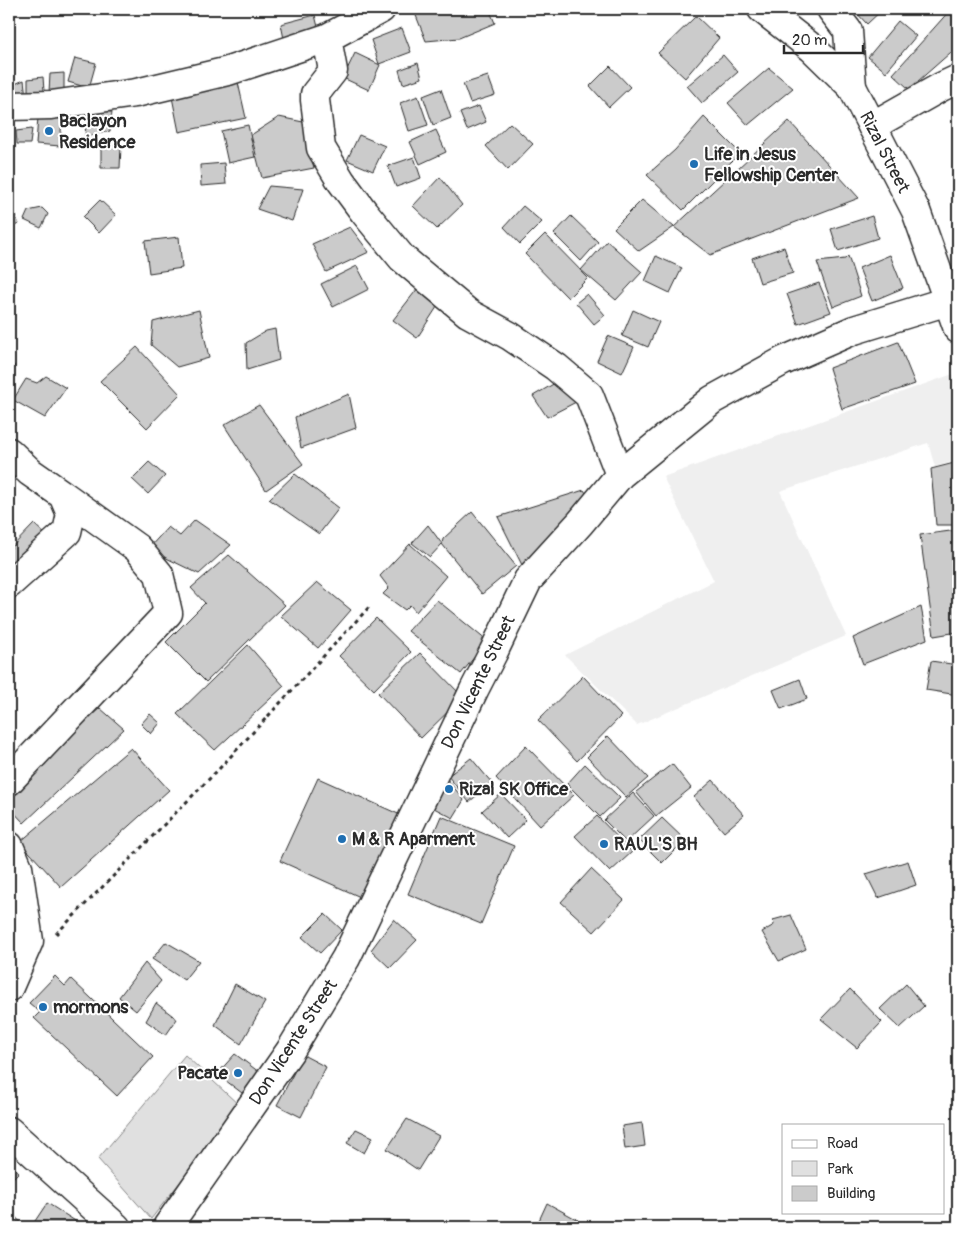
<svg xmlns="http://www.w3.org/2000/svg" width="967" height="1236" viewBox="0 0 967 1236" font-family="Pangolin,sans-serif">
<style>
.built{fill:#efefef}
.green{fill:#e0e0e0;stroke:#868686}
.building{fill:#cbcbcb;stroke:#2b2b2b}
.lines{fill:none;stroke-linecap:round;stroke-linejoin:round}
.minor-casing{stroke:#2b2b2b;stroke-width:31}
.major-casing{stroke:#2b2b2b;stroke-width:31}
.path{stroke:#2b2b2b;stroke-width:3;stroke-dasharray:4 4;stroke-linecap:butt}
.minor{stroke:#fff;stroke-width:28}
.major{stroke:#fff;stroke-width:28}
.poi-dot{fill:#1f6fb2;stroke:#fff;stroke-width:2}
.labels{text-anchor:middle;stroke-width:4;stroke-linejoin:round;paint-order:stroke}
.poi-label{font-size:18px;font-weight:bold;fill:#2b2b2b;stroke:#fff;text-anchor:start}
.street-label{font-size:18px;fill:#2b2b2b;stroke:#fff}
</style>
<rect width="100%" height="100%" fill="#fff"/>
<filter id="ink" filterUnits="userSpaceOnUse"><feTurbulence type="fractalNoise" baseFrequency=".02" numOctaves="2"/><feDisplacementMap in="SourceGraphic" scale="10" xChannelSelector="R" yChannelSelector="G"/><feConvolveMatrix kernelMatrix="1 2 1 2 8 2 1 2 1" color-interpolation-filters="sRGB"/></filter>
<g filter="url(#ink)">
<!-- built -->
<path class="built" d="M953,374L958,392V460L935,467L928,443L780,491L846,636L637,725L565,655L714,581L663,477Z"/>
<!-- green -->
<path class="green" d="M185,1055L240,1106L151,1219L98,1159Z"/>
<!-- building -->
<path class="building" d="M426,9H489L495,23L459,38L426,41L415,13Z
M853,9H883L867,24Z
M951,9H952L958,14V46L909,89L893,74Z
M315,15L320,35L285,44L281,24Z
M696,16L719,38L685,78L658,53Z
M898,21L916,36L886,72L868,57Z
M402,28L411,52L379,64L371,40Z
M355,53L380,65L369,90L343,78Z
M723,55L738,72L702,103L687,86Z
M75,58L96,63L89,88L68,82Z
M418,63L422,78L403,84L399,70Z
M610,66L630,87L609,107L590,86Z
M769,68L793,88L748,125L728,103Z
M64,73V91L49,92L50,74Z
M488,76L495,95L470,103L463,84Z
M43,77L44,91L28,92V79Z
M237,78L246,118L179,132L171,92Z
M24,80L26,97L12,95L15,84Z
M441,89L451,118L433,125L423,96Z
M418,96L428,125L409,131L400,103Z
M479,106L486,122L467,130L460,113Z
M87,110L112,112L110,131L85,137Z
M38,117L62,118L60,146L36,144Z
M279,117L303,122L314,168L262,178L251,135Z
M704,117L740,153L683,210L647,175L675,150Z
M789,121L859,198L710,255L674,227Z
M510,123L533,144L508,170L486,146Z
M248,125L255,157L228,163L221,131Z
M32,129L30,144H17L16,131Z
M436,130L446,152L420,164L410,142Z
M359,135L385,146L373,171L347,160Z
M101,145L121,146L120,168H101Z
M414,157L421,178L396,187L388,166Z
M224,163L226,184L201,186L200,165Z
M440,177L462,205L437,229L413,206Z
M269,186L303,189L292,221L257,209Z
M100,200L116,215L99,233L83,217Z
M642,200L674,227L639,251L614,228Z
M523,206L542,222L520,244L504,227Z
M42,208L48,214L41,228L24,220L28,211Z
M9,211L10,213H14L19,224L9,228Z
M571,216L598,242L581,261L554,234Z
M872,216L878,238L838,251L831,229Z
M350,227L369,252L326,272L312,244Z
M545,234L588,278L568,298L525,254Z
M179,237L182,268L149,273L145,241Z
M607,241L642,272L616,300L581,270Z
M784,247L793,273L760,283L752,258Z
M890,255L903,288L872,301L859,268Z
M656,256L682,268L670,293L645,281Z
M848,256L861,296L833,307L817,262L845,259Z
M357,266L369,289L333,307L321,284Z
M819,283L831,312L798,324L787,294Z
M418,288L439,304L417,338L393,320Z
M587,294L605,315L594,324L576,303Z
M199,310L209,358L177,367L151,345L153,322Z
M633,310L659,322L648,347L622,336Z
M275,329L279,360L247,370L246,343L266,331Z
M608,336L634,347L622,373L597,361Z
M898,342L915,384L842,409L829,368Z
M137,347L180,394L147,428L100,381Z
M9,361L15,366L9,372Z
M46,376L66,388L45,418L13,400L26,379L37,383Z
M567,376L576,402L547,417L533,396Z
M349,394L356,428L301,448L295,417Z
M259,405L303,464L266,490L224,425Z
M149,462L165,476L148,494L132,479Z
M958,462V525H936L931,469Z
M295,474L339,508L319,534L269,499Z
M584,490L590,499L524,569L498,517Z
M472,512L516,566L482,594L442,544L443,539Z
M195,520L231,545L199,574L148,549L168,527L180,536Z
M34,524L48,537L9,576V550Z
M428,525L442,544L430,557L412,543Z
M958,530V632L934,636L920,535Z
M410,544L446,576L416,612L410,605L405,610L383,594L389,588L380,576Z
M229,555L285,605L206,682L166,642L205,603L191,588Z
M317,582L351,610L318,648L281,616Z
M437,600L487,641L461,674L408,631Z
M921,607L927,639L863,664L853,638Z
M376,618L411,652L374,690L339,656Z
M248,645L284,686L215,750L177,714Z
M420,653L463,697L421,738L378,693Z
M931,661L958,665V695L926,690Z
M583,676L621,716L577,761L538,720Z
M800,679L807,699L781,709L773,690Z
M100,708L124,729L24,823L9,807V788Z
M150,714L160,723L151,734L141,724Z
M608,736L648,778L626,797L587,757Z
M526,746L574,795L540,826L496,778Z
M131,748L169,790L61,887L20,842Z
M471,758L492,783L469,802L448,776Z
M585,764L620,798L600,817L567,784Z
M672,764L691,788L656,816L636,792Z
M318,778L405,817L367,900L280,861Z
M447,779L464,800L453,818L434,808Z
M713,780L744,815L724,832L694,797Z
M633,793L654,816L626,842L604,820Z
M501,794L526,820L507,838L482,811Z
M441,816L514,846L481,924L408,894Z
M597,816L632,852L610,872L575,836Z
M662,818L685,840L662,863L639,840Z
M908,861L916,885L878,898L866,874Z
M591,869L624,900L594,932L561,902Z
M9,913L20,924L9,936Z
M325,914L342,930L320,953L302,937Z
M791,915L806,949L779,961L762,932L774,925L773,920Z
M394,919L417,940L390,968L371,950Z
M166,942L199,961L184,980L152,959Z
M145,963L161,981L136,1011L119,997Z
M55,976L65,986L71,979L153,1057L117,1096L34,1018L40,1012L29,1003Z
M235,984L265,1002L241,1044L215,1025Z
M906,984L924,1006L900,1028L880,1009Z
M850,989L882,1022L857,1048L821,1019Z
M156,1003L177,1019L166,1035L146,1021Z
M235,1054L259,1072L242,1093L217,1074Z
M303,1055L326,1067L301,1117L277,1105Z
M407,1119L439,1136L418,1170L387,1149Z
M642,1123L645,1146L625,1149L622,1126Z
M356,1129L373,1137L364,1153L347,1143Z
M9,1163L19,1172L9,1182Z
M47,1203L80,1224L78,1227H31Z
M547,1203L578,1220L576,1227H536Z
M9,1211L11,1213L26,1227H9Z"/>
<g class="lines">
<defs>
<path id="minor" d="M831,9L848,31L852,87
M327,38L333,71L315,94V100L321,148L341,181L364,212L402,258L468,313L510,336L556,367L589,395L620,475
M9,106L51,105L136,93L228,71L327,38L381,9
M872,126L941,87L958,79
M9,452L30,472L63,495L71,514L67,532L9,584
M9,781L168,613L159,574L137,548L63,495
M9,846L18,867L29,941L9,987
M9,1131L116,1227
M167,1227L290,1051L346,958L474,690L493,653L528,580L580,523L620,475L712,400L783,361L854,330L948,301"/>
<path id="major" d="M762,9L812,48L852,87L916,211L958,329"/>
</defs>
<!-- minor casing -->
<use href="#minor" class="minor-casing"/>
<!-- major casing -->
<use href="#major" class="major-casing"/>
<!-- path -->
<path class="path" d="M56,934L218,770L371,605"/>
<!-- minor -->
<use href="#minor" class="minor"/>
<!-- major -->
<use href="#major" class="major"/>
</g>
</g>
<!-- markers -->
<g class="poi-dot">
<circle cx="49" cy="131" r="5"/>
<circle cx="694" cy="164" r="5"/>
<circle cx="449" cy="789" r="5"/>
<circle cx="342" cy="839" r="5"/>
<circle cx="604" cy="844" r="5"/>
<circle cx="43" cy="1007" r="5"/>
<circle cx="238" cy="1073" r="5"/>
</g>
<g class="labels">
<!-- poi labels -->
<g class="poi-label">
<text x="59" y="127">Baclayon<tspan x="59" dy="21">Residence</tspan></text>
<text x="704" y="160">Life in Jesus<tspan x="704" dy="21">Fellowship Center</tspan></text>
<text x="459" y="795">Rizal SK Office</text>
<text x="352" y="845">M &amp; R Aparment</text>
<text x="614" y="850">RAUL'S BH</text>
<text x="53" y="1013">mormons</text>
<text x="228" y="1079" text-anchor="end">Pacate</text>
</g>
<!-- street labels -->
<g class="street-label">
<text transform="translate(885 152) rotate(63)" y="6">Rizal Street</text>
<text transform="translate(478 682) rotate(-64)" y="6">Don Vicente Street</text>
<text transform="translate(293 1042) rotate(-57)" y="6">Don Vicente Street</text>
</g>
</g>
<!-- margin -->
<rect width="967" height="1236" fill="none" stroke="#fff" stroke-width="30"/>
<rect x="15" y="15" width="937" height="1206" fill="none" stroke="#2b2b2b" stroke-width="2" filter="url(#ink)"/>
<!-- legend -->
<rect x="782" y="1124" width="162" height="90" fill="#ffffff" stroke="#aaaaaa"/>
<rect x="792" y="1140" width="25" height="8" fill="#ffffff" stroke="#aaaaaa"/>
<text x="827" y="1148" font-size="15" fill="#2b2b2b">Road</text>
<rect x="792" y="1161" width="25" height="15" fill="#e0e0e0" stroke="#aaaaaa"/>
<text x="827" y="1174" font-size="15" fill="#2b2b2b">Park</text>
<rect x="792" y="1186" width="25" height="15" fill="#cbcbcb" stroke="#aaaaaa"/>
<text x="827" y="1198" font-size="15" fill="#2b2b2b">Building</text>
<!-- scale -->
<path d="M784 45v8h79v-8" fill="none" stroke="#2b2b2b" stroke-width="2.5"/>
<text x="792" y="45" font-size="15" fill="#2b2b2b" stroke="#ffffff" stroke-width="4" paint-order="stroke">20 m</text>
</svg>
